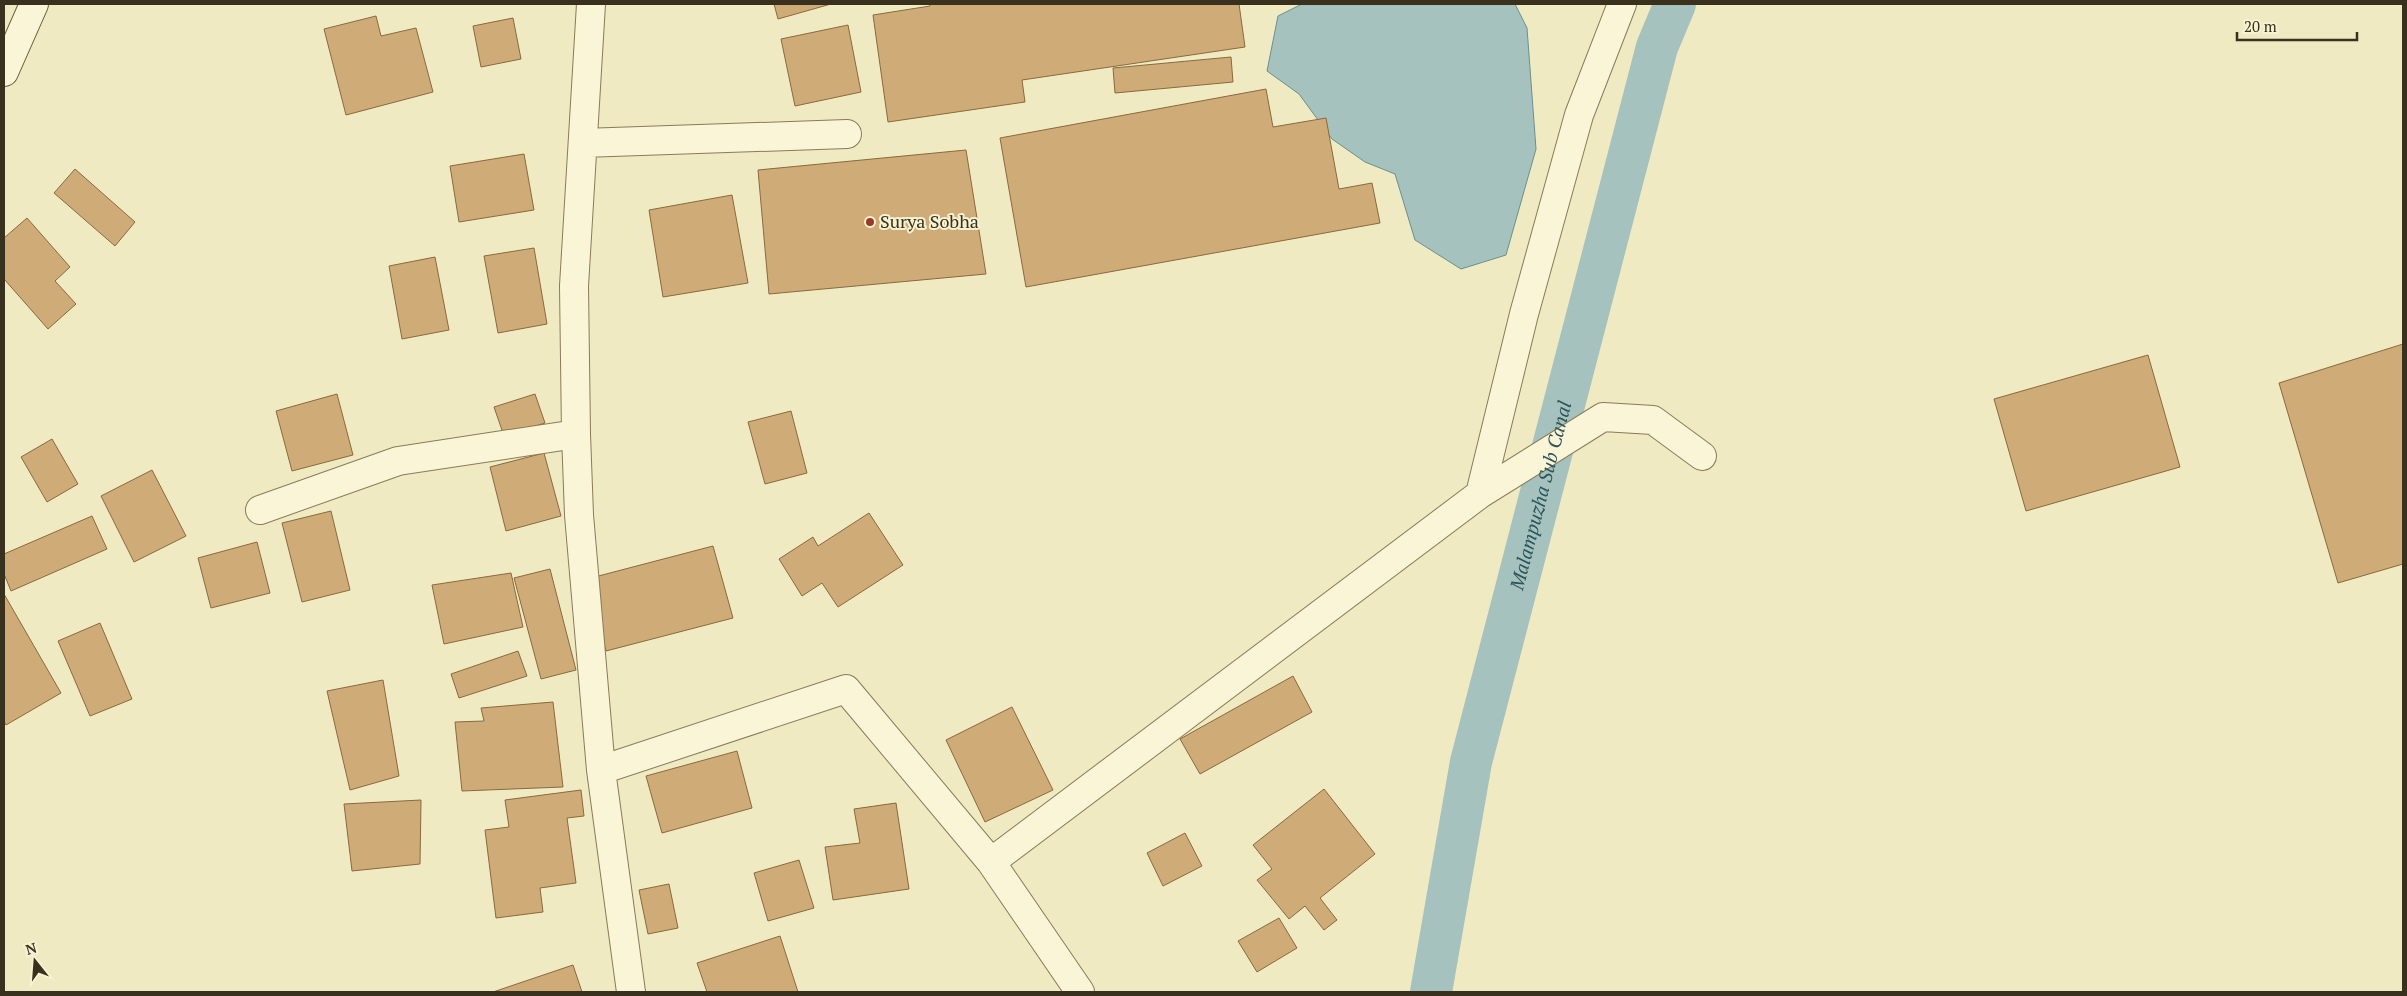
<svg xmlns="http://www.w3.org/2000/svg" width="2407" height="996" viewBox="0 0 2407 996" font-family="'PT Serif',serif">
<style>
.water{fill:#a5c2be;stroke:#6b908d}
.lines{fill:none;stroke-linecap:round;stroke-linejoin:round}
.canal{stroke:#a5c2be;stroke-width:42}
.building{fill:#cfab77;stroke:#8a693e}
.street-casing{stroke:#8a7b59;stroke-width:30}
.secondary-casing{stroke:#6b5c3c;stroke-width:30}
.street{stroke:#faf5d6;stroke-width:28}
.secondary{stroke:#faf5d6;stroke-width:28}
.poi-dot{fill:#9b3a27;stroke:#f6f2d2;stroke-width:2}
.labels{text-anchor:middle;stroke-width:4;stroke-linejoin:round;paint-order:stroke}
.poi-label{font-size:18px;fill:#39301d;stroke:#f6f2d2;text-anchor:start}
.water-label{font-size:19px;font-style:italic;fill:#2c5459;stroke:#f6f2d2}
</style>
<rect width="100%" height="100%" fill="#efeac2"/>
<!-- water -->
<path class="water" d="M1302,4H1515L1527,28L1536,149L1506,255L1461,269L1415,240L1395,174L1365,162L1332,139L1299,94L1267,71L1278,16Z"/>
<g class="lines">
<!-- canal -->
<path class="canal" id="s1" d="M1431,992L1471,762L1657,47L1675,4"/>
</g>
<!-- building -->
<path class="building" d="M774,4H831L778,19Z
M930,4H1239L1245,47L1022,80L1025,102L888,122L873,15L930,6Z
M376,16L381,36L416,28L433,92L346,115L324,29Z
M513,18L521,59L481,67L473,26Z
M848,25L861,92L795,106L781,39Z
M1231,57L1233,82L1115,93L1113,68Z
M1266,89L1273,127L1326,118L1339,189L1372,183L1380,223L1026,287L1000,138Z
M966,150L986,274L769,294L758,170Z
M524,154L534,210L459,222L450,166Z
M75,169L135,222L115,246L54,193Z
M732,195L748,283L663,297L649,210Z
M27,218L70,267L55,281L76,304L48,329L4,279V238Z
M534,248L547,324L498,333L484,256Z
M435,257L449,330L402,339L389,266Z
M2403,344V564L2338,583L2279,383Z
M2148,355L2180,467L2026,511L1994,399Z
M337,394L353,455L292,471L276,411Z
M535,394L545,423L504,436L494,407Z
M791,411L807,473L765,484L748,422Z
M52,439L78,484L47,502L21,457Z
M544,453L561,516L506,531L490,467Z
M152,470L186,536L134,562L101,496Z
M331,511L350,590L302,602L282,523Z
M869,513L903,565L838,607L822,583L802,596L779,559L813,537L818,546Z
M92,516L107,549L11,591L4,574V554Z
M257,542L270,593L211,608L198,558Z
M713,546L733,618L606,651L587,579Z
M550,569L576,670L541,679L514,578Z
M511,573L523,627L444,644L432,585Z
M4,594L61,693L6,725L4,721Z
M100,623L132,699L90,716L58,641Z
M518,651L527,676L459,698L451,674Z
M1293,676L1312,712L1200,774L1180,739Z
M383,680L399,776L350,790L327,691Z
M553,702L563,787L462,791L455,722L484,721L481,708Z
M1012,707L1053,790L985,822L946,740Z
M737,751L752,808L662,833L646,776Z
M1324,789L1375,854L1320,898L1337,920L1324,930L1305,906L1289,919L1257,880L1272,869L1253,845Z
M581,790L584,816L567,818L576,883L540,888L543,912L496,918L485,830L509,827L505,800Z
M421,800L420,864L352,871L344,804Z
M896,803L909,889L833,900L825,847L860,843L854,809Z
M1185,833L1202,866L1163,886L1147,853Z
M799,860L814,908L768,921L754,873Z
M669,884L678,928L648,934L639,890Z
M1279,918L1297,948L1257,972L1238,941Z
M780,936L798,992H707L697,963Z
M573,965L582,992H493Z"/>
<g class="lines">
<defs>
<path id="street" d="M591,4L574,286L576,434L579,515L601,770L631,992
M583,143L847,134
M1480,494L1524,314L1579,115L1622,4
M260,510L398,461L576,434
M601,770L846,689L991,862L1480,494L1603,417L1653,420L1702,456
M991,862L1080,992"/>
<path id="secondary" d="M4,72L34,4"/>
</defs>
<!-- street casing -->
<use href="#street" class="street-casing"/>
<!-- secondary casing -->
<use href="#secondary" class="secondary-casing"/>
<!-- street -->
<use href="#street" class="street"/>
<!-- secondary -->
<use href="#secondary" class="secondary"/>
</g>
<!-- markers -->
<circle class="poi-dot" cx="870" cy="222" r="5"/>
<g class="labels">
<!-- poi labels -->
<g class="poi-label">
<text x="880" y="228">Surya Sobha</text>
</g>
<!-- water labels -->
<g class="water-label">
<text dy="7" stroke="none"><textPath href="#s1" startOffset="509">Malampuzha Sub Canal</textPath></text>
</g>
</g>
<!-- border -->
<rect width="2407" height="996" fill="none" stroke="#39301d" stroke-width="10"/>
<!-- north arrow -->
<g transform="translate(35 961) rotate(343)" stroke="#f6f2d2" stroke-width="4" paint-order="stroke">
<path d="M0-4L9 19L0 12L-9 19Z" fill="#39301d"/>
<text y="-8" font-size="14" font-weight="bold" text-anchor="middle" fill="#39301d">N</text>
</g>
<!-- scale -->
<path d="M2237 32v8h120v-8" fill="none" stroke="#39301d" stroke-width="2.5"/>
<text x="2244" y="32" font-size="15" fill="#39301d" stroke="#f6f2d2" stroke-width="4" paint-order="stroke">20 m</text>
</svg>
